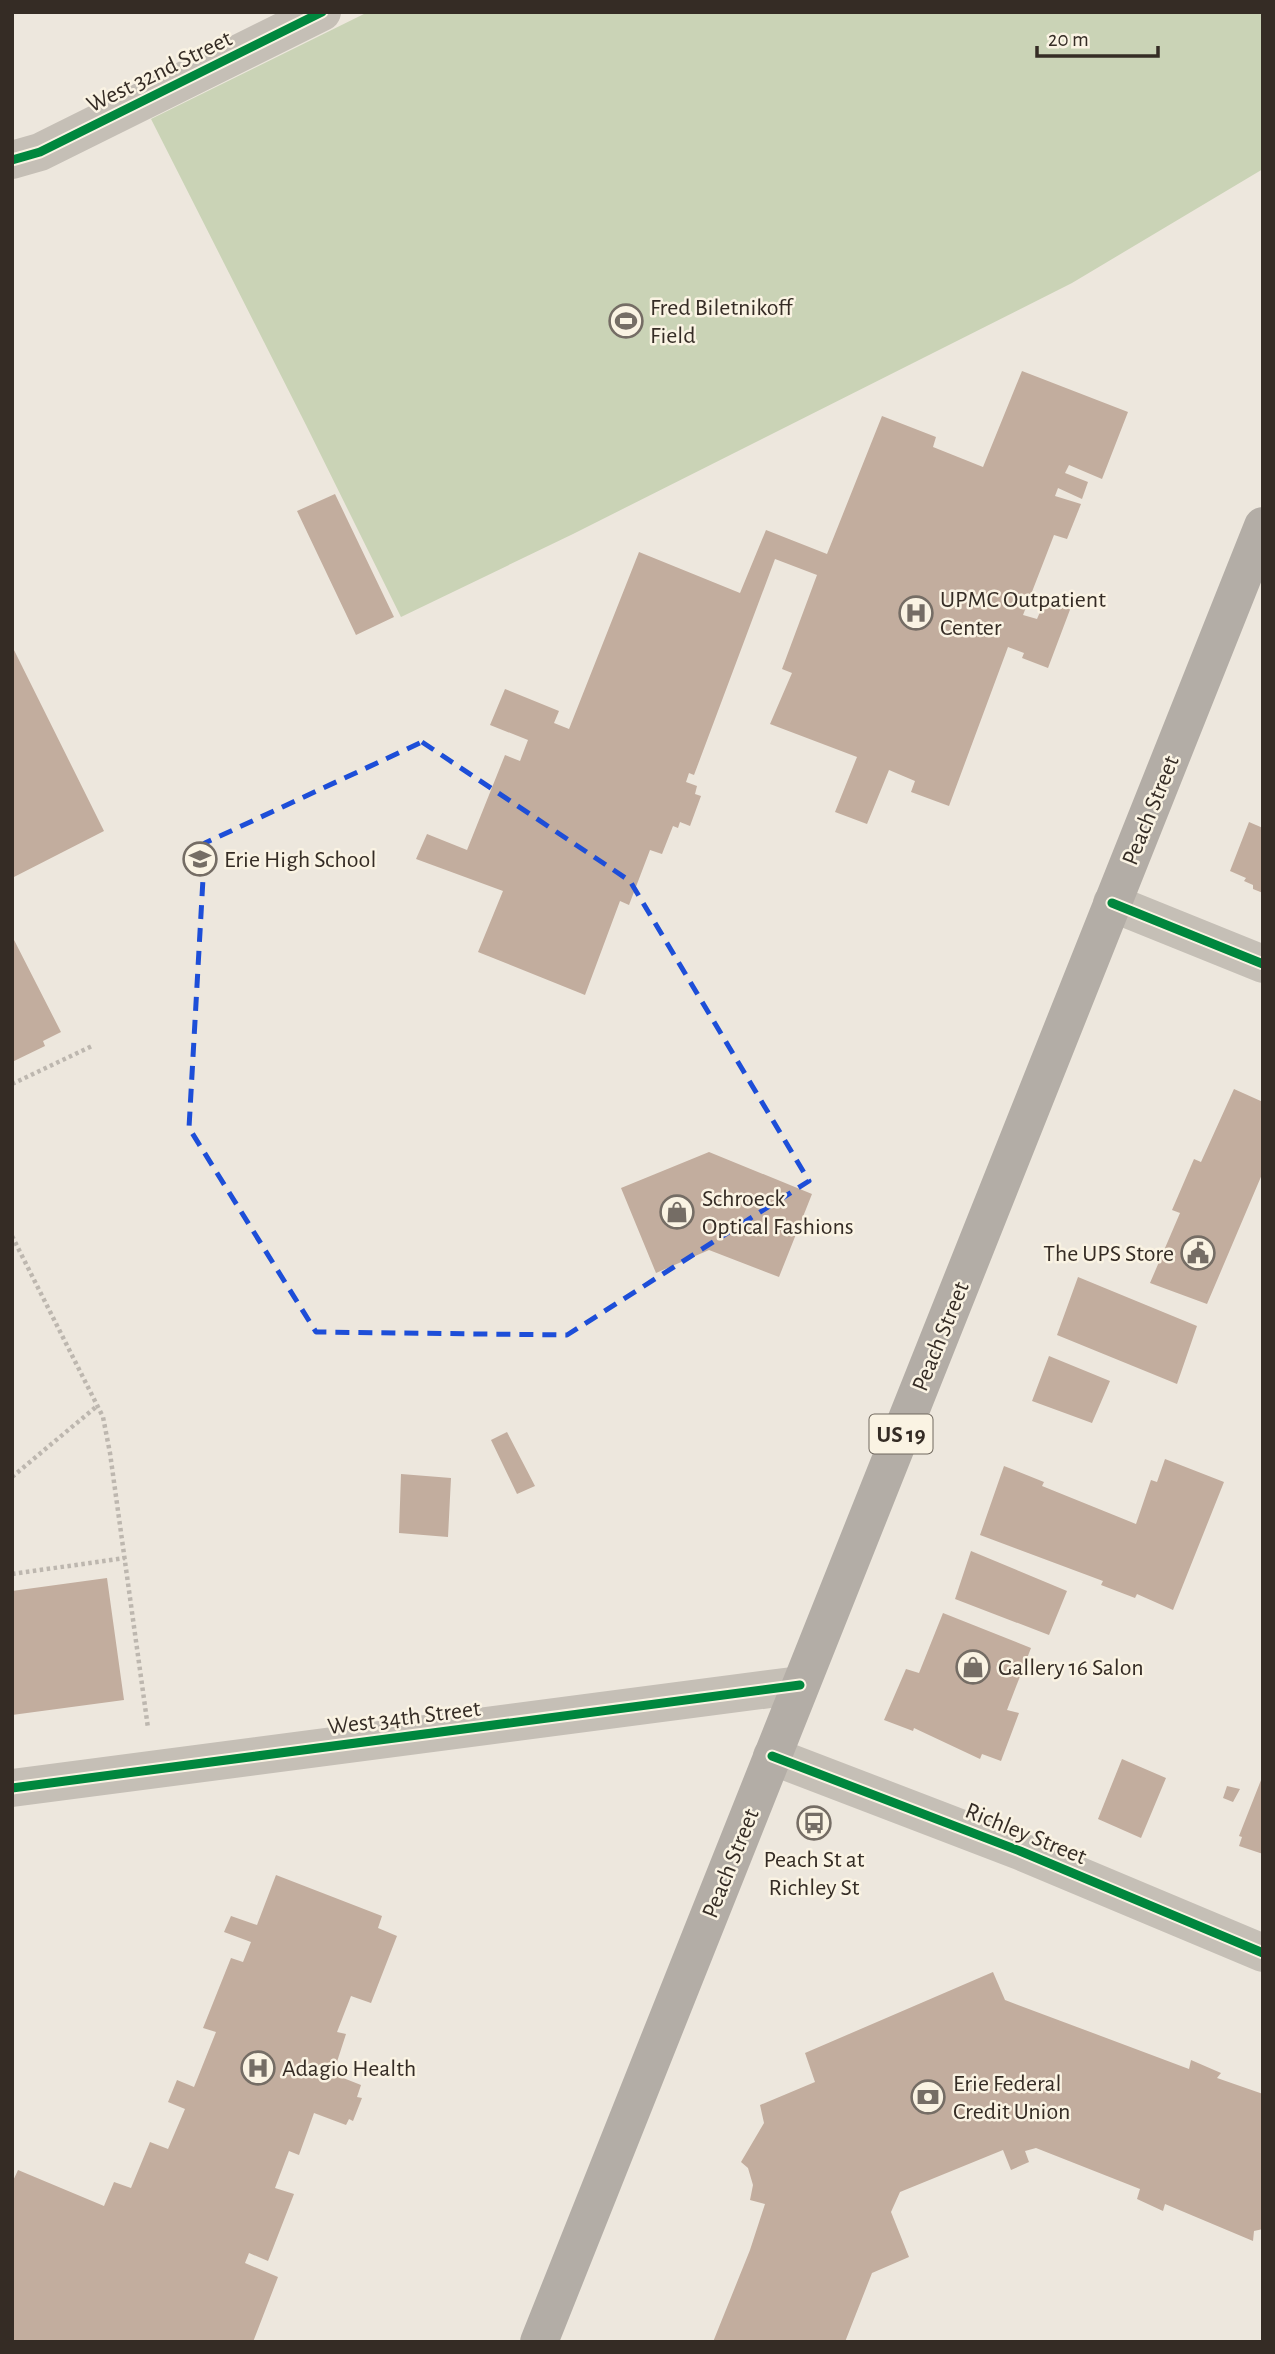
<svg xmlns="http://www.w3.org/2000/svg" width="1275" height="2354" viewBox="0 0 1275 2354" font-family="'Alegreya Sans',sans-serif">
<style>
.green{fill:#cad3b6}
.building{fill:#c2ad9e}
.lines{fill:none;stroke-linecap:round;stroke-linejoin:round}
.path{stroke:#bdb7af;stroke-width:4.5;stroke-dasharray:3.5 3.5;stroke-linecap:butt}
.minor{stroke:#c5bfb6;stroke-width:38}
.primary{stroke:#b3ada6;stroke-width:38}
.cycleway-casing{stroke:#faf3e3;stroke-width:13}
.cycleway{stroke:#00873e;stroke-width:9}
.marked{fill:none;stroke:#1d4ed8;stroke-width:5;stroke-dasharray:14 9;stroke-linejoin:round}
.labels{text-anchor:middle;stroke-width:5;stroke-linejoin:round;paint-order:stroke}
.shield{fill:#faf3e3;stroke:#70685e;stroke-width:2}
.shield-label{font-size:23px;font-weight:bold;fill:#352c25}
.street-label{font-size:24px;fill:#352c25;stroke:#faf3e3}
.poi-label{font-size:24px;fill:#352c25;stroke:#faf3e3;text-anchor:start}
</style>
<rect width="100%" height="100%" fill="#ede7dd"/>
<!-- green -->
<path class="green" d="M368,12H1263V169L1072,283L573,534L401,617L306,425L151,119Z"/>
<!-- building -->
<path class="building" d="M1022,371L1128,412L1102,479L1069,465L1065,473L1088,482L1082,499L1058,488L1055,496L1081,504L1067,539L1054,535L1023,615L1037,619L1046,598L1071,607L1048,668L1022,658L1024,653L1008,647L949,806L911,792L915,781L889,770L867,824L835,812L857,757L770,724L792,673L782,669L817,575L775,559L694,775L689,773L686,782L697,786L695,794L701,796L690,826L680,822L678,828L673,826L662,854L650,850L629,905L620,901L585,995L478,952L503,891L416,859L427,834L467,850L505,755L520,761L528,740L490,725L505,689L559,711L554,723L569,729L639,552L740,593L766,530L827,554L882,416L936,437L933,447L983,467Z
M335,494L394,617L356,635L297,511Z
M12,646L104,831L12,878Z
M1249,822L1263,828V893L1253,889V885L1244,881L1246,878L1230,871Z
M12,936L61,1032L43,1041L45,1046L12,1062Z
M1234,1089L1263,1102V1172L1207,1304L1150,1283L1180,1213L1172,1210L1194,1159L1201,1162Z
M709,1152L812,1194L779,1277L709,1250L656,1273L621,1188Z
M1078,1277L1197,1326L1177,1384L1057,1335Z
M1049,1356L1110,1381L1092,1423L1032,1401Z
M507,1432L535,1486L517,1494L491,1440Z
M1165,1459L1224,1482L1173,1610L1137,1594L1135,1598L1101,1585L1103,1581L980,1535L1004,1466L1044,1482L1042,1486L1136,1524L1151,1480L1157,1482Z
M401,1474L451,1478L448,1537L399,1533Z
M971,1551L1067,1591L1049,1635L955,1599Z
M107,1578L124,1700L12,1715V1591Z
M943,1613L1031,1648L1007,1710L1019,1713L1001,1761L982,1754L980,1759L914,1728L913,1731L884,1720L906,1669L919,1673Z
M1122,1759L1166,1778L1141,1838L1098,1819Z
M1263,1775V1854L1239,1846L1242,1837L1239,1836Z
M1227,1786L1240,1789L1233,1802L1223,1798Z
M276,1875L382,1916L378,1928L397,1936L371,2003L351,1996L337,2032L346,2034L333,2074L361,2085L357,2097L362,2098L353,2121L349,2119L346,2125L314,2113L299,2155L289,2151L275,2188L294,2194L268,2261L249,2253L245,2263L278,2277L253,2342H12V2183L18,2170L104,2206L114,2182L131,2188L150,2142L168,2149L185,2109L168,2102L177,2080L194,2087L216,2032L203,2028L231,1958L243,1962L251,1942L224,1932L231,1916L257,1925Z
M993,1972L1005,2000L1189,2069L1191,2060L1221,2073L1217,2078L1263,2094V2229L1254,2231L1253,2241L1165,2204L1163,2211L1137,2199L1140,2189L1036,2148L1025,2151L1029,2162L1011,2170L1003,2150L900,2192L891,2212L909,2257L872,2273L845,2342H713L750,2250L765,2204L750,2200L753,2185L748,2168L741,2162L764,2123L760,2105L815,2082L805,2053Z"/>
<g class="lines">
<!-- path -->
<path class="path" d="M12,1084L94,1045
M12,1236L103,1417L110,1453L148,1728
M12,1477L97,1406
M12,1574L125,1558"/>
<!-- minor -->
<path class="minor" d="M12,160L40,152L322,12
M1112,903L1263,964
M772,1756L1020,1851L1263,1953
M12,1788L800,1685"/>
<!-- primary -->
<path class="primary" d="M539,2342L1263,526"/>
<defs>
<path id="cycleway" d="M12,160L40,152L322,12
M1112,903L1263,964
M772,1756L1020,1851L1263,1953
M12,1788L800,1685"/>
</defs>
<!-- cycleway casing -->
<use href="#cycleway" class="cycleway-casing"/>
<!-- cycleway -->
<use href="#cycleway" class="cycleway"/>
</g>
<!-- marked area -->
<path class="marked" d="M422,742L630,881L809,1181L567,1335L316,1332L189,1128L205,843Z"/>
<!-- icons -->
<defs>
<symbol id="stadium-ring" viewBox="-11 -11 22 22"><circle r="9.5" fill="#faf3e3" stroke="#756d65" stroke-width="1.5"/><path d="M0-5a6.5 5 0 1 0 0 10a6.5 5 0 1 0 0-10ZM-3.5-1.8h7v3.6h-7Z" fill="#756d65"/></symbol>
<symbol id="hospital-ring" viewBox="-11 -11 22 22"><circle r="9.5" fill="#faf3e3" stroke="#756d65" stroke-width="1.5"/><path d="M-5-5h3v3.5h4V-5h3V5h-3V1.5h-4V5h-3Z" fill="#756d65"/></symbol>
<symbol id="school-ring" viewBox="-11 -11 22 22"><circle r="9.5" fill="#faf3e3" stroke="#756d65" stroke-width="1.5"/><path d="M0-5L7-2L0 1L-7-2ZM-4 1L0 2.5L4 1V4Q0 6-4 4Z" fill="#756d65"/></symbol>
<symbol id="shop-ring" viewBox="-11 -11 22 22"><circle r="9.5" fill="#faf3e3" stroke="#756d65" stroke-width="1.5"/><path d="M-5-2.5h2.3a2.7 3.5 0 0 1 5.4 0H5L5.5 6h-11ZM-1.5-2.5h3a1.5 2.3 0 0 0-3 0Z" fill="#756d65"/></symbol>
<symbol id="civic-ring" viewBox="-11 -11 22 22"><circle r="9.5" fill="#faf3e3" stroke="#756d65" stroke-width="1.5"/><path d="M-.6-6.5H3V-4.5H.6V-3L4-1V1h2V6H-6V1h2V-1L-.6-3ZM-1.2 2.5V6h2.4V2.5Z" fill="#756d65"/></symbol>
<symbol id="bus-ring" viewBox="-11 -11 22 22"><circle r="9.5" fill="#faf3e3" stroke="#756d65" stroke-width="1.5"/><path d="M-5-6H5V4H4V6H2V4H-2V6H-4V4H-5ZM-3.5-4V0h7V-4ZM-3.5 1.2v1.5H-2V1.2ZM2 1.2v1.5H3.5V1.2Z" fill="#756d65"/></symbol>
<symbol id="bank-ring" viewBox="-11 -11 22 22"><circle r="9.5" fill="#faf3e3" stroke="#756d65" stroke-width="1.5"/><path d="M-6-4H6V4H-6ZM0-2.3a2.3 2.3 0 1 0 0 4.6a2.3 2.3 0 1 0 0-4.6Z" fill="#756d65"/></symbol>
</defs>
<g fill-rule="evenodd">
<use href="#stadium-ring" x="607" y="302" width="38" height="38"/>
<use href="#hospital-ring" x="897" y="594" width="38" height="38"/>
<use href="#school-ring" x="181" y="840" width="38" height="38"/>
<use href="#shop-ring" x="658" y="1193" width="38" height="38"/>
<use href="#civic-ring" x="1179" y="1234" width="38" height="38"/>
<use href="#shop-ring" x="954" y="1648" width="38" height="38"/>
<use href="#bus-ring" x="795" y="1804" width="38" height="38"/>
<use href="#hospital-ring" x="239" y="2049" width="38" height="38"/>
<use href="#bank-ring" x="909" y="2078" width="38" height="38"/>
</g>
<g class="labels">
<!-- shield labels -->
<rect class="shield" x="869.5" y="1414.5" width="63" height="39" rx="5"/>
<g class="shield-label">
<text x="901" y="1442">US 19</text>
</g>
<!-- street labels -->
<g class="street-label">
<text transform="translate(159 71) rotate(-26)" y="8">West 32nd Street</text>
<text transform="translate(1150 810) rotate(-68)" y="8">Peach Street</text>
<text transform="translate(940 1336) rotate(-68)" y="8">Peach Street</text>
<text transform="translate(404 1717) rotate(-7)" y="8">West 34th Street</text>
<text transform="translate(1026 1833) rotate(22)" y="8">Richley Street</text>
<text transform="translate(730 1863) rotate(-68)" y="8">Peach Street</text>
</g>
<!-- poi labels -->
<g class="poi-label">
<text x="650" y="315">Fred Biletnikoff<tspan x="650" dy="28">Field</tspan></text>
<text x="940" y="607">UPMC Outpatient<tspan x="940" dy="28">Center</tspan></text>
<text x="224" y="867">Erie High School</text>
<text x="702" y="1206">Schroeck<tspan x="702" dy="28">Optical Fashions</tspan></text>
<text x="1174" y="1261" text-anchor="end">The UPS Store</text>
<text x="998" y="1675">Gallery 16 Salon</text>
<text x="814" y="1867" text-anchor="middle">Peach St at<tspan x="814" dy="28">Richley St</tspan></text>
<text x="282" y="2076">Adagio Health</text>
<text x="953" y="2091">Erie Federal<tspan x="953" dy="28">Credit Union</tspan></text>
</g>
</g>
<!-- border -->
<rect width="1275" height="2354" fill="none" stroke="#352c25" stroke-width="28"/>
<!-- scale -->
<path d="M1037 46v10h121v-10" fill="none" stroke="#352c25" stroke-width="3.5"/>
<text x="1048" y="46" font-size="21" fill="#352c25" stroke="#faf3e3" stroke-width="5" paint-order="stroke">20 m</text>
</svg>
